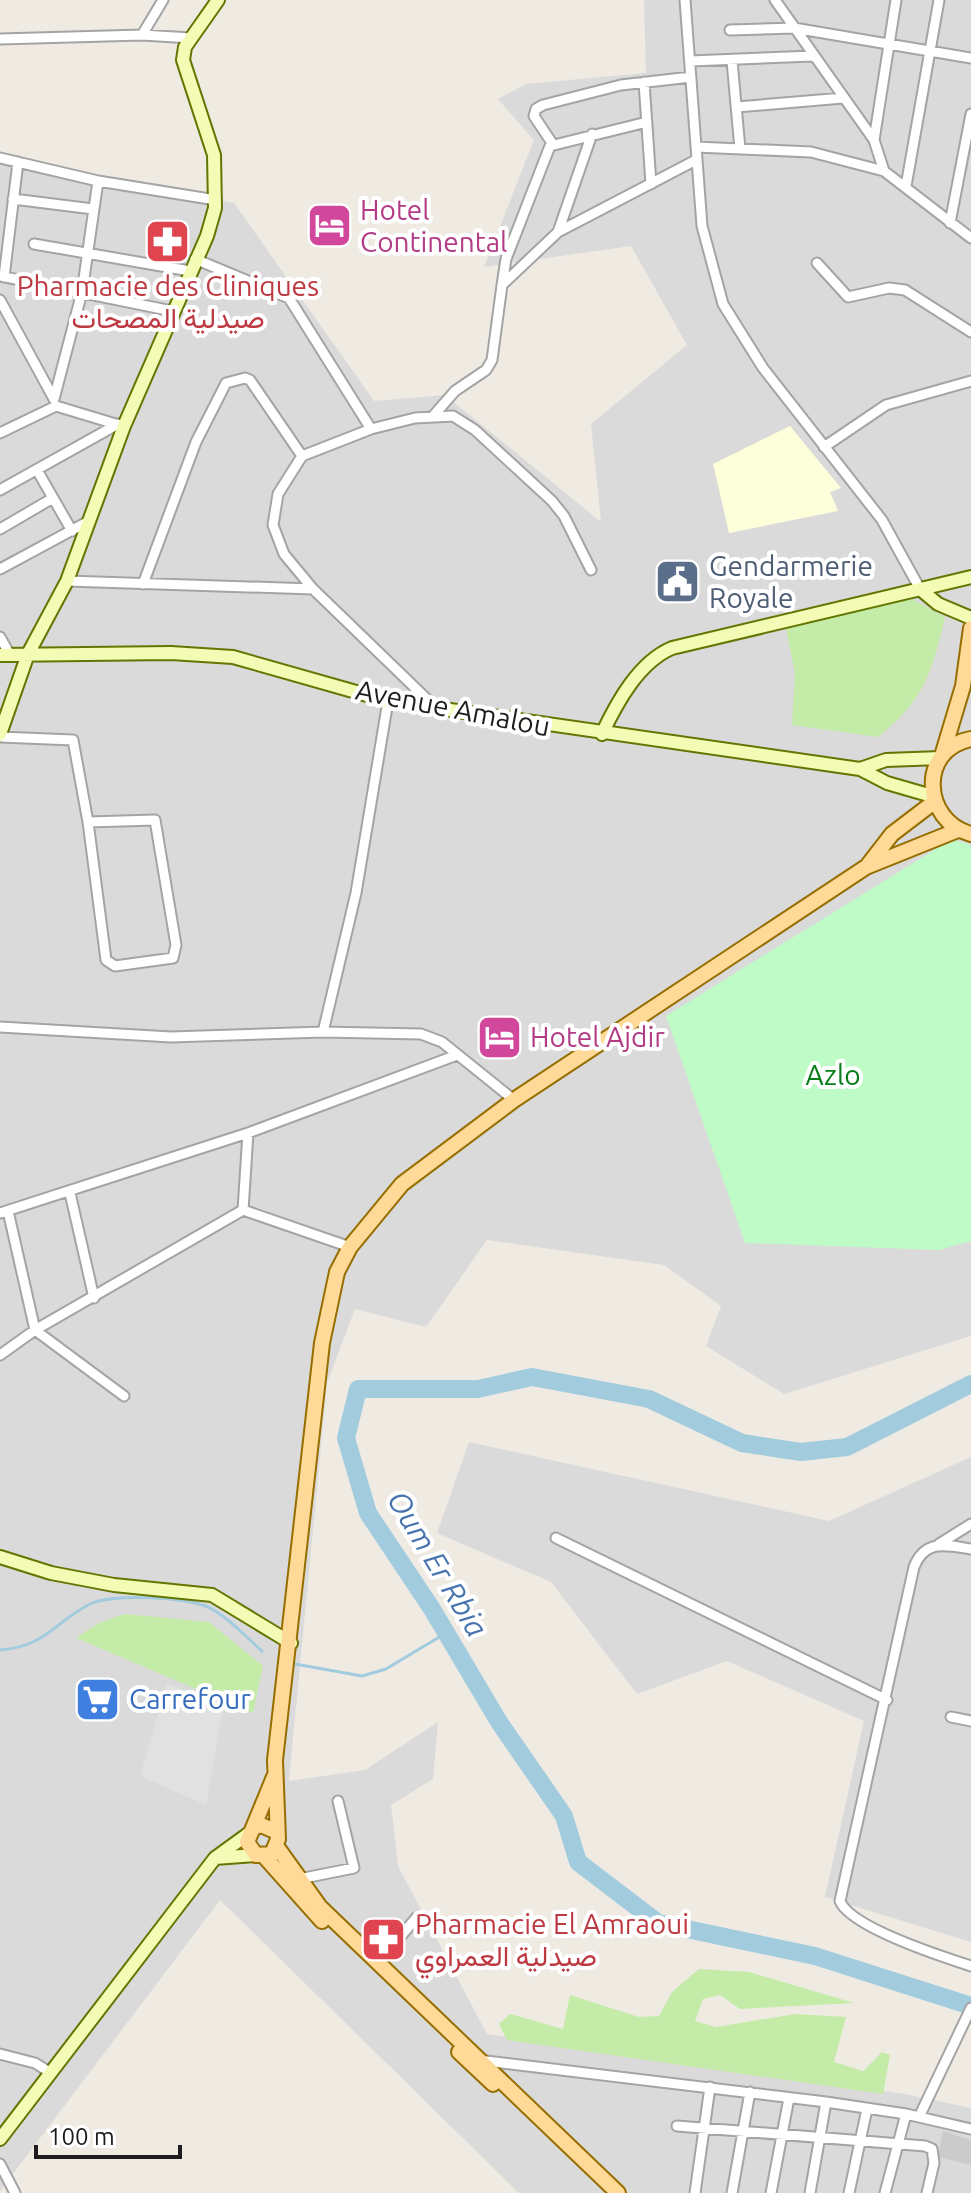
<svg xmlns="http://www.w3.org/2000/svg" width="971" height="2193" viewBox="0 0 971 2193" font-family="Ubuntu,Vazirmatn,sans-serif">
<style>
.residential{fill:#dbdada}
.education{fill:#fdffdb}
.religious{fill:#cbcbcb}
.grass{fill:#c4eba7}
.park{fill:#befbc6}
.parking{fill:#e1e1e1}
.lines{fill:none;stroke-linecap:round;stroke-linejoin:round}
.stream{stroke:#a2ccde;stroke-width:3}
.river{stroke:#a2ccde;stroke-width:18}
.street-casing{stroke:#a4a4a4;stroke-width:13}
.secondary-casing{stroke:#627602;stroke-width:16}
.primary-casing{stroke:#966e00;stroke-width:18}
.street{stroke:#fff;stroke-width:9}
.secondary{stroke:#f3fbb4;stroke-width:12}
.primary{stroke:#fed998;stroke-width:14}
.labels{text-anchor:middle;stroke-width:8;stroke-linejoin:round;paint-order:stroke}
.hotel-label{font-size:28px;fill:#b23c85;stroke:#fff;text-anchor:start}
.health-label{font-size:28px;fill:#be3a42;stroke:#fff}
.service-label{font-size:28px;fill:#4e5e75;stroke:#fff;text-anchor:start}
.street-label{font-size:28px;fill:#1d1d1d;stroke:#fff}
.park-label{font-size:28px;fill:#087e1a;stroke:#fff}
.shop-label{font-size:28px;fill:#366cbe;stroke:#fff;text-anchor:start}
.water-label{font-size:30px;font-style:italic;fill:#4774af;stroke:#fff}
</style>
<rect width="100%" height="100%" fill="#efebe3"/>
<!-- residential -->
<path class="residential" d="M644,0H971V1336L784,1394L706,1346L721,1306L664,1265L487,1240L426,1327L355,1309L327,1383L289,1781L365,1770L438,1722L433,1779L391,1805L398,1866L487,2034L905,2094L971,2108V2193H519L220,1900L0,2191V165L234,203L374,401L445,395L601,522L591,424L687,345L631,246L484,267L534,140L498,99L526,84L646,73Z
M469,1442L829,1521L971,1457V1942L825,1897L864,1721L727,1661L637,1694L551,1582L437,1533Z"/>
<!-- education -->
<path class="education" d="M790,426L841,488L830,492L838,511L729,533L713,464Z"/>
<!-- religious -->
<path class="religious" d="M943,2131L971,2140V2165L938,2157Z"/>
<!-- grass -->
<path class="grass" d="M908,597L945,617C932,672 924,701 878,737L792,725L795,674L785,623Z
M125,1614L209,1622L263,1666L253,1713L76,1638L99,1623Z
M699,1969L749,1972L854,2003L740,2009L720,1995L703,1999L695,2021L716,2027L795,2014L846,2017L834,2062L863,2071L882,2052L890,2055L883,2094L507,2040L499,2024L510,2014L563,2029L570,1995L639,2017L659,2016L672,1992Z"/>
<!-- park -->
<path class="park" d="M952,839L971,845V1241L939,1250L745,1243L666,1016Z"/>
<!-- parking -->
<path class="parking" d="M167,1683L223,1709L206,1805L140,1776Z"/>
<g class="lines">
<!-- stream -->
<path class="stream" d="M0,1650C47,1646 53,1623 90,1604C111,1593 191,1597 210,1608C229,1618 246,1637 262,1651
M295,1664L362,1676L386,1669L446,1633"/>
<!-- river -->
<path class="river" d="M971,1384L847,1447L801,1452L742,1443L649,1399L532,1377L478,1389H358L346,1438L368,1513L432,1609L499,1722L564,1816L578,1862L658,1923L815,1956L971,2006"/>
<defs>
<path id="street" d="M685,0L702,226L723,304L763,368L882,520L920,589
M775,0L874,140L884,171
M730,30L794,28L971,58
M142,35L163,0
M0,39L142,35L191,38
M690,61L813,56
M732,61L740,149
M644,82L651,184
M737,107L843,98
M647,122L550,146L506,259L502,285L558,232L696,160
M874,140L896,0
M552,143L534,116L536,109L543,105L621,85L691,77
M696,147L811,152L884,171L971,238
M0,158L98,181L82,292L54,399
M98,181L216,200
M906,186L939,0
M13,199L93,209
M950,223L971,114
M558,232L592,134
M34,244L190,271
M195,259L289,298L371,429L302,456L278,494L273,525L284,554L313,589L435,707
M817,263L848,297L889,288L905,290L971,332
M0,276L172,311
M4,277L18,162
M0,300L54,399
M434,415L455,391L486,370L492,360L502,285
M371,429L415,418L453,416L475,430L552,501L564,516L591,570
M0,433L56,406L119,425
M824,447L886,405L971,381
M37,470L72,531
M0,490L118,424
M0,529L53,498
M0,569L89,521
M67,581L313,589
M143,584L196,442L226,383L245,378L250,380L302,456
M0,637L10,655
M0,737L73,740L88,822L106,960L115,966L173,958L176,945L155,820L88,822
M0,1027L171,1037L323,1032L421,1034L442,1042L514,1100
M323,1032L356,893L388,701
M248,1133L243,1210L350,1247
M70,1193L94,1298
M8,1211L35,1330L124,1396
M0,1213L248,1133L457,1055
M0,1355L35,1330L243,1210
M556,1538L887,1700
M939,1544L971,1524
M971,1549C946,1545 925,1539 914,1567L840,1901C850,1927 943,1957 971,1966
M951,1717L971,1721
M299,1879L354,1868L338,1801
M378,1963L417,1917
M0,2054L35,2063L51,2073
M478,2060L826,2102L906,2114L971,2129
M919,2117L971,2008
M677,2126L925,2146L932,2149L934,2163L927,2193
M0,2164L15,2193
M695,2193L710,2087
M732,2193L750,2092
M771,2193L789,2098
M810,2193L826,2102
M849,2193L867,2109
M885,2193L906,2114"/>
<path id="secondary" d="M920,589L938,604L971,618
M0,655L171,653L233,657L388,701L860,769L887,783L932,796
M0,734L28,654L67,581L124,426L207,236L215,208L214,155L183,60L185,47L218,0
M602,734C617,702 639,662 672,648L971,577
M860,769L886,760L941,758
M0,1557L51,1573L114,1585L212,1595L291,1643
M215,1858L256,1855
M0,2139L215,1858L248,1834"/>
<path id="primary" d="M971,739C918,749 922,821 971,834
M942,756L963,686L971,628
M868,865L892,834L934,802
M253,1828L274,1777
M275,1831L261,1825L253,1828L247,1842L256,1855L272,1854L278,1839L275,1760L322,1343L337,1272L350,1247L402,1184L514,1100L866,867L958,830
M277,1847L320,1907L618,2193
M264,1856L322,1921
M459,2052L493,2084"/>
</defs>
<!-- street casing -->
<use href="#street" class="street-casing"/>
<!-- secondary casing -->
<use href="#secondary" class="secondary-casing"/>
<!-- primary casing -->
<use href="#primary" class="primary-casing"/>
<!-- street -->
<use href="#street" class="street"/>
<!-- secondary -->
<use href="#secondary" class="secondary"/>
<!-- primary -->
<use href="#primary" class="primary"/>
</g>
<!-- icons -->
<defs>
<symbol id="hotel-square" viewBox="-11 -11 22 22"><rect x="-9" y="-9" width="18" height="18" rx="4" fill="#d1479c" stroke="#fff"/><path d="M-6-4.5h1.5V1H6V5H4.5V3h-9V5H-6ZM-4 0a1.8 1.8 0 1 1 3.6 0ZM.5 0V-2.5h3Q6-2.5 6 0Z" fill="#fff"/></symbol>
<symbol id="pharmacy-square" viewBox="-11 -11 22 22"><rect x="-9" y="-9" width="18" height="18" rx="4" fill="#e0444e" stroke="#fff"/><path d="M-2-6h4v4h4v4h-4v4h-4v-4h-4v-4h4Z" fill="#fff"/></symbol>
<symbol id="civic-square" viewBox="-11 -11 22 22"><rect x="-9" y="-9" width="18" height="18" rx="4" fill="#5c6f8a" stroke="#fff"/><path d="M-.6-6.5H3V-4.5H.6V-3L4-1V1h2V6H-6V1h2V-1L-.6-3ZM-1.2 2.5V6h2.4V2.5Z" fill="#fff"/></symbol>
<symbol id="supermarket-square" viewBox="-11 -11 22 22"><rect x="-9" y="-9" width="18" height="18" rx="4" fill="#3f7fe0" stroke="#fff"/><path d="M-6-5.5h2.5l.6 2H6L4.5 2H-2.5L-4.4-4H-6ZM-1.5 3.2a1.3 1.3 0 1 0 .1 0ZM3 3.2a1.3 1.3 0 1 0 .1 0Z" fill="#fff"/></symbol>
</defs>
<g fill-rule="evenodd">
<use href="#hotel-square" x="304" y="200" width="51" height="51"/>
<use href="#pharmacy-square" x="142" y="216" width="51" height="51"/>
<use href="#civic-square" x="652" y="556" width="51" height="51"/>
<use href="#hotel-square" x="474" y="1012" width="51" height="51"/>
<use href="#supermarket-square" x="72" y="1674" width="51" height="51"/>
<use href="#pharmacy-square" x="358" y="1914" width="51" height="51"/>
</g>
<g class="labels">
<!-- hotel labels -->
<g class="hotel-label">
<text x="360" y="220">Hotel<tspan x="360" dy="32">Continental</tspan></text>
<text x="530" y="1047">Hotel Ajdir</text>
</g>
<!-- health labels -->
<g class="health-label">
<text x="168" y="296">Pharmacie des Cliniques<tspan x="168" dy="32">صيدلية المصحات</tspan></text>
<text x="415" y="1934" text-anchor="start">Pharmacie El Amraoui<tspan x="415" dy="32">صيدلية العمراوي</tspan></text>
</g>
<!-- service labels -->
<g class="service-label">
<text x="709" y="576">Gendarmerie<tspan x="709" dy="32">Royale</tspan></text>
</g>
<!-- street labels -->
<g class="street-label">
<text transform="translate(453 708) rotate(11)" y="10">Avenue Amalou</text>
</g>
<!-- park labels -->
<g class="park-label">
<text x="833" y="1085">Azlo</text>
</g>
<!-- shop labels -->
<g class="shop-label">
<text x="129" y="1709">Carrefour</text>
</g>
<!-- water labels -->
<g class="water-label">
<text transform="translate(437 1564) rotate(59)" y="10">Oum Er Rbia</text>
</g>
</g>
<!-- scale -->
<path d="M36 2145v12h144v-12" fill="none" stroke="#1d1d1d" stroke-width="4"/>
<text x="48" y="2145" font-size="24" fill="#1d1d1d" stroke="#ffffff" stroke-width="6" paint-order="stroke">100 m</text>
</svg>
